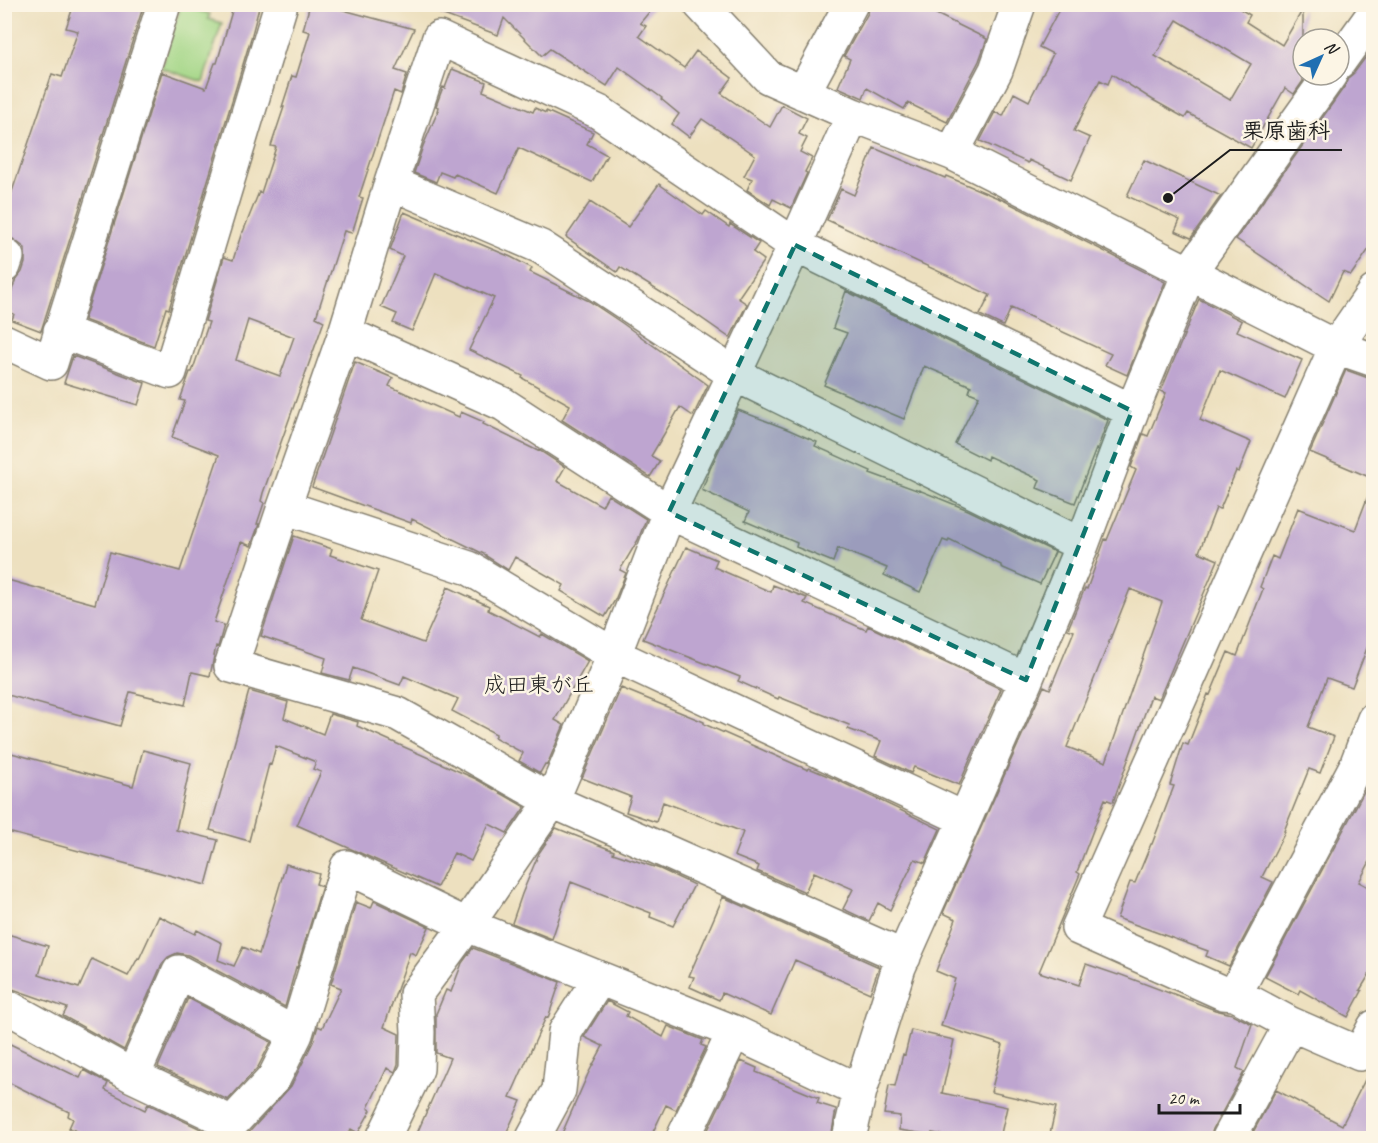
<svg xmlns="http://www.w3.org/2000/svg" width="1378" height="1143" viewBox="0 0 1378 1143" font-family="Caveat,'Klee One',sans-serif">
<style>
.green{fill:#a3d686;stroke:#607951;stroke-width:1.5}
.building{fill:#bea5d0;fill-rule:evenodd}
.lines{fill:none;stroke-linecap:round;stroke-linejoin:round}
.minor-casing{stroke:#847e6e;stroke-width:36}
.minor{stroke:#fff;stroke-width:33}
.marked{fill:#0f766e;fill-opacity:0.2;stroke:#0f766e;stroke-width:4.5;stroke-dasharray:12 8;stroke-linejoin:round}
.labels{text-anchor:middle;stroke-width:5;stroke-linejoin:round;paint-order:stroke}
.neighbourhood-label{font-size:22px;fill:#1c1c1c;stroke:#fcf5e5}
.leader{fill:none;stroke:#1c1c1c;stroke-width:2}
.callout-dot{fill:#1c1c1c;stroke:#fcf5e5;stroke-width:2}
.callout-label{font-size:22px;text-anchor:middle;font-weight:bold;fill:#1c1c1c;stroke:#fcf5e5;stroke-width:5;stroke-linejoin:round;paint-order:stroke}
</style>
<rect width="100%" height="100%" fill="#fcf5e5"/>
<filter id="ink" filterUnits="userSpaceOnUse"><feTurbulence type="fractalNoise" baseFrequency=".0167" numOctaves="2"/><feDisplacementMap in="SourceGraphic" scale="12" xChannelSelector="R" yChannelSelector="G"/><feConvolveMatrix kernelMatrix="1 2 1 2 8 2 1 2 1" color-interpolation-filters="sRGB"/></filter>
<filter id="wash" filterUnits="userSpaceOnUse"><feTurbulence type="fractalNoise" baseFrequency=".008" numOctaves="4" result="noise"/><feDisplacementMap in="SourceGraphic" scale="24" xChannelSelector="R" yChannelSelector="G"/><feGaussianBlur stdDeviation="1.35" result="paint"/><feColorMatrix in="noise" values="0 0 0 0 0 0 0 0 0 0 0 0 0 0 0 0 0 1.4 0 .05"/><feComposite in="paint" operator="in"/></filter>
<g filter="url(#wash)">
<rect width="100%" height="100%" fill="#ede0bf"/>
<!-- green -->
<path class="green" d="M181,5L210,14L208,19L222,23L203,82L161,68Z"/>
<g id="blocks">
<!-- building -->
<path class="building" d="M74,4H144L41,331L12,320L14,314L5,311L15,281L22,272L25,263V248L13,239L4,238V215L52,74L62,77L78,31L66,28Z
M234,4H260L251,38L169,309L166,308L154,346L84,320L162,72L206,88L215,63H217Z
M310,4H321L414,29L395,70L407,74L401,94L394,91L359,197L363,198L352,233L344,231L316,317L324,321L263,493L261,501L264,503L257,524H259L251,546L241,542L214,622L224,625L218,647L216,646L210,676L192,672L185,705L130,692L120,726L4,694V579L95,604L110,552L180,571L219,455L172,437L185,401L180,400L190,372H192L209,322L205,321L224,257L233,260L242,232H243L259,192L261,193L276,147L271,146L284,107H282L292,76L296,77L310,32L303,30ZM248,320L294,337L280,376L236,360Z
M422,4H656L640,23L646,26L639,36L684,68L696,51L732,78L721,93L770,127L782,105L807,118L799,134L807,138L800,152L812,158L805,172L807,173L791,208L773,199L770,205L747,190L752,179L744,176L755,155L702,119L689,137L672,124L679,114L661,99L662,98L619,67L607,86L550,49L542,56L504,18L498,35L422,7Z
M870,4H916L987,39L979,61L947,122L908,103L904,109L867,88L863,98L838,87L850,59L844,56L868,13Z
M1062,4H1232L1250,15L1246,22L1282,45L1303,9V81L1294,94L1285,88L1251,148L1188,113L1185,118L1153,100L1112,74L1108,84L1100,80L1074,131L1090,138L1071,180L1029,160L1028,163L980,141L995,112L1003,116L1014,93L1029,101L1053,54L1039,47ZM1177,20L1251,64L1230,100L1155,56Z
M1374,46V242L1351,275L1343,272L1329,301L1236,239L1345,86L1348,78L1354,73Z
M452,69L486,82L483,91L533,112L535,108L546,113V111L593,132L587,144L607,155L592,182L519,148L498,193L455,174L453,177L440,172L436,182L414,173L423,146L438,111H437L438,107L436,106L443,87L445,88Z
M874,148L945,178L946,176L1005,201L1165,282L1127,375L1105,365L1111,354L1011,308L1003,326L980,315L990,295L827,220L841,189L854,195Z
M1144,160L1221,196L1191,238L1175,231L1180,220L1127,196Z
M659,184L703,215L706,211L729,227L730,224L759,243L753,252L764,260L738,298L747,304L730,338L691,311L620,267L617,272L566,237L590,202L628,227Z
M404,212L511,257L532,268L530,272L589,301L622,323L708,385L693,416L680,407L651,456L660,461L650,477L562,420L570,405L522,378L523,376L469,350L494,298L436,273L412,331L393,323L397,314L381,307L403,256L390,250Z
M846,291L1108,420L1097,450L1096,449L1075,503L1037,488L1040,480L988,456L987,460L955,444L979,396L969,392L971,386L924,366L904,419L824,385L847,333L833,328Z
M1199,299L1242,321L1237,331L1302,360L1285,399L1220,370L1200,420L1251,442L1239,472L1236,471L1220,509L1216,508L1199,552L1218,560L1159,699L1151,696L1113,802L1105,799L1077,872L1080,874L1039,972L1079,985L1086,964L1118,975L1119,974L1169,993V992L1215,1010L1232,1014L1252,1024L1237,1068L1244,1072L1213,1129L1210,1138H1049L1056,1107L991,1092L1003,1045L941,1026L955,979L936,971L956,919L943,913L1044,686L1050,689L1074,631L1068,629L1085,588L1087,589L1105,539L1107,540L1136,470L1131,467L1143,434L1148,436L1166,393L1161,391ZM1130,589L1162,602L1106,762L1067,747Z
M73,356L145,383L138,405L64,383Z
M355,362L393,378L389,386L459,417L461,412L484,422L483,424L538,451L539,450L565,467L557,481L602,506L608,495L646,519L638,540L620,570L626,573L615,600L605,617L561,591L564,585L515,557L508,570L486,556V555L412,519L411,523L312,487Z
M1346,370L1368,378H1374V479L1310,452Z
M738,410L787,429L817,442L815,446L871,471L870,473L919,491V490L968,510L1055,552L1040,584L1001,567V565L949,539L948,542L943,540L920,592L884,575L887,568L838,548L833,562L796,547L797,543L745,521L749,512L702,490L710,469Z
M1371,488H1374V630L1352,687L1327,678L1308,727L1334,737L1320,773L1309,769L1284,831L1285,832L1262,877L1273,882L1229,966L1206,956L1208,951L1117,918L1130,882L1135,883L1151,844H1152L1174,786L1170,785L1183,743L1188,745L1208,694L1210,695L1228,652L1237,656L1263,589L1260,587L1272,556L1278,559L1298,508L1355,530Z
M294,536L332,549L330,555L378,571L361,620L423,643L448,587L489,606L488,610L540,637L542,634L588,661L555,720L564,725L547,765L545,764L540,773L519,761L523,753L494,737L496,734L452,711L458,699L404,676L400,685L353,668L349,680L322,673L326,658L261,636Z
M686,547L717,560L714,567L771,592L773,585L807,598L804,603L866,630L868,626L1001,689L959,785L914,767L911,773L875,756L881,741L848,729L849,725L779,697L778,699L738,681L740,677L643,639Z
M621,688L704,722V724L808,770L809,768L835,779L940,829L925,863L915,859L890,910L878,903L869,921L843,909L853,889L814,872L805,892L757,871L759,866L734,856L743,832L663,802L656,822L626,812L631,797L582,778Z
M249,691L288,702L284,718L323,734L330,714L358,722L357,726L476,779L525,807L507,833L489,824L471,861L454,853L437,887L297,825L321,772L313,769L316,762L276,746L271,765L269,764L249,841L210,830Z
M143,750L191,763L176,830L218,840L206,885L4,831V751L133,786Z
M1368,784L1374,786V854L1359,882L1374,890V967L1360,990L1362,991L1348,1017L1300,990L1298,994L1265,977Z
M556,828L614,851L613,853L660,869L694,885L673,926L650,917L651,913L571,882L552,939L512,923L522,894L539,853Z
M286,864L319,874L316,884L322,886L297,968L296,967L285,1007L188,955L177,953L168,957L162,964L124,1050L63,1016L67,1008L4,986V933L48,946L39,975L79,988L92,959L128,976L138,958L139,959L159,916L195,934L197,930L222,943L218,960L234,966L243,947L259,954Z
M723,897L879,967L870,993L795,960L771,1015L722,993L719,1000L690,987L694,977L689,976Z
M374,901L429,927L416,955L410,952L384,1027L399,1034L398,1064L395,1072L387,1068L368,1108L371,1110L358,1133L351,1129L346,1138H244L291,1086L313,1042L318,1026L322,1028L341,988L331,984L356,902L371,908Z
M473,948L560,982L548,1018L546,1017L510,1097L521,1101L504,1138H415L450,1058L436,1053V1014L446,990L451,992L462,963Z
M188,998L271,1042L258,1067L228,1100L158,1067Z
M607,1001L628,1012L626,1016L663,1037L668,1026L703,1040L701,1045L706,1047L676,1110L666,1105L650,1138H560L588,1074L603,1046L584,1037Z
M911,1030L954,1040L942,1093L1007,1107L1000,1138H959L932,1133V1135L899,1130L900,1116L884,1114L889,1085L895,1086L903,1054L905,1055Z
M4,1041L80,1078L84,1070L108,1083L105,1090L145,1110L148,1104L205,1131L204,1138H76L79,1132L69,1128L73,1119L68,1116L69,1112L4,1080Z
M741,1061L757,1068L756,1072L819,1098L817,1103L836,1109L831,1138H704Z
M1374,1066V1138H1250L1276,1090L1342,1125L1370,1070Z"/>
</g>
</g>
<g filter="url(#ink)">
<use href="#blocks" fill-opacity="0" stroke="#847e6e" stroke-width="1.5"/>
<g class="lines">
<defs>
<path id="minor" d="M700,4L768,77L853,115L952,153L1336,347L1374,360
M1339,62L1374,13
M803,93L851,4
M853,115L795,245L1132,411L1082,545
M952,153L996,70L1019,4
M391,183L541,247L734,374L1082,545L1026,680
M4,256L7,257L4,266
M60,331L170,372L281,4
M345,333L503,404L669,512L1026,680L965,819
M4,341L51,363L164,4
M1132,411L1189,273L1330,75
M284,507L469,568L614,655L965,819L899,967L860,1091L849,1138
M1374,719L1356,766L1235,994L1291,1024L1360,1054L1374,1027
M1235,994L1223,993L1078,928L1336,347L1374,292
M4,1005L133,1076L232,1123
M133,1076L179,972L296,1034
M222,1138L232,1123L274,1078L296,1034L347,867L467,925L734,1032L860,1091
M383,1138L417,1069L418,1032L416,994L467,925L552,801L614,655L669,512L795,245L599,112L439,38L391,183L345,333L284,507L231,666L398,714L552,801L904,957
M533,1138L559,1090L565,1032L599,979
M683,1138L734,1032
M1229,1138L1291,1024"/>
</defs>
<!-- minor casing -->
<use href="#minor" class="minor-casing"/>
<!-- minor -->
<use href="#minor" class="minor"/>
</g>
</g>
<!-- marked area -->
<path class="marked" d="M795,245L1132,411L1026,680L669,512Z"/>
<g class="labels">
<!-- neighbourhood labels -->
<g class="neighbourhood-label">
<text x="539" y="692">成田東が丘</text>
</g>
</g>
<!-- callouts -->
<path class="leader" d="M1168 198L1230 150H1342"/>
<circle class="callout-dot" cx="1168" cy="198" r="6"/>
<g class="callout-label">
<text x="1286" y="138">栗原歯科</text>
</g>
<!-- margin -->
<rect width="1378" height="1143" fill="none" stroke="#fcf5e5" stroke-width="24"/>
<!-- north arrow -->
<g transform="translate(1321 57) rotate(45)"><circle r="28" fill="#fcf5e5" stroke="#a29e95" stroke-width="1.5"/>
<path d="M0-4.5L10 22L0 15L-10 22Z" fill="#1f6fb2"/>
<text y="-9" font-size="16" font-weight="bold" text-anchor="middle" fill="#1c1c1c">N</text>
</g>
<!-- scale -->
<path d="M1159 1104v9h81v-9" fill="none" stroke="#1c1c1c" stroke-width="3"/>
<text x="1168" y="1104" font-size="18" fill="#1c1c1c" stroke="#fcf5e5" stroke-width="4.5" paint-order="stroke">20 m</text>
</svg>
